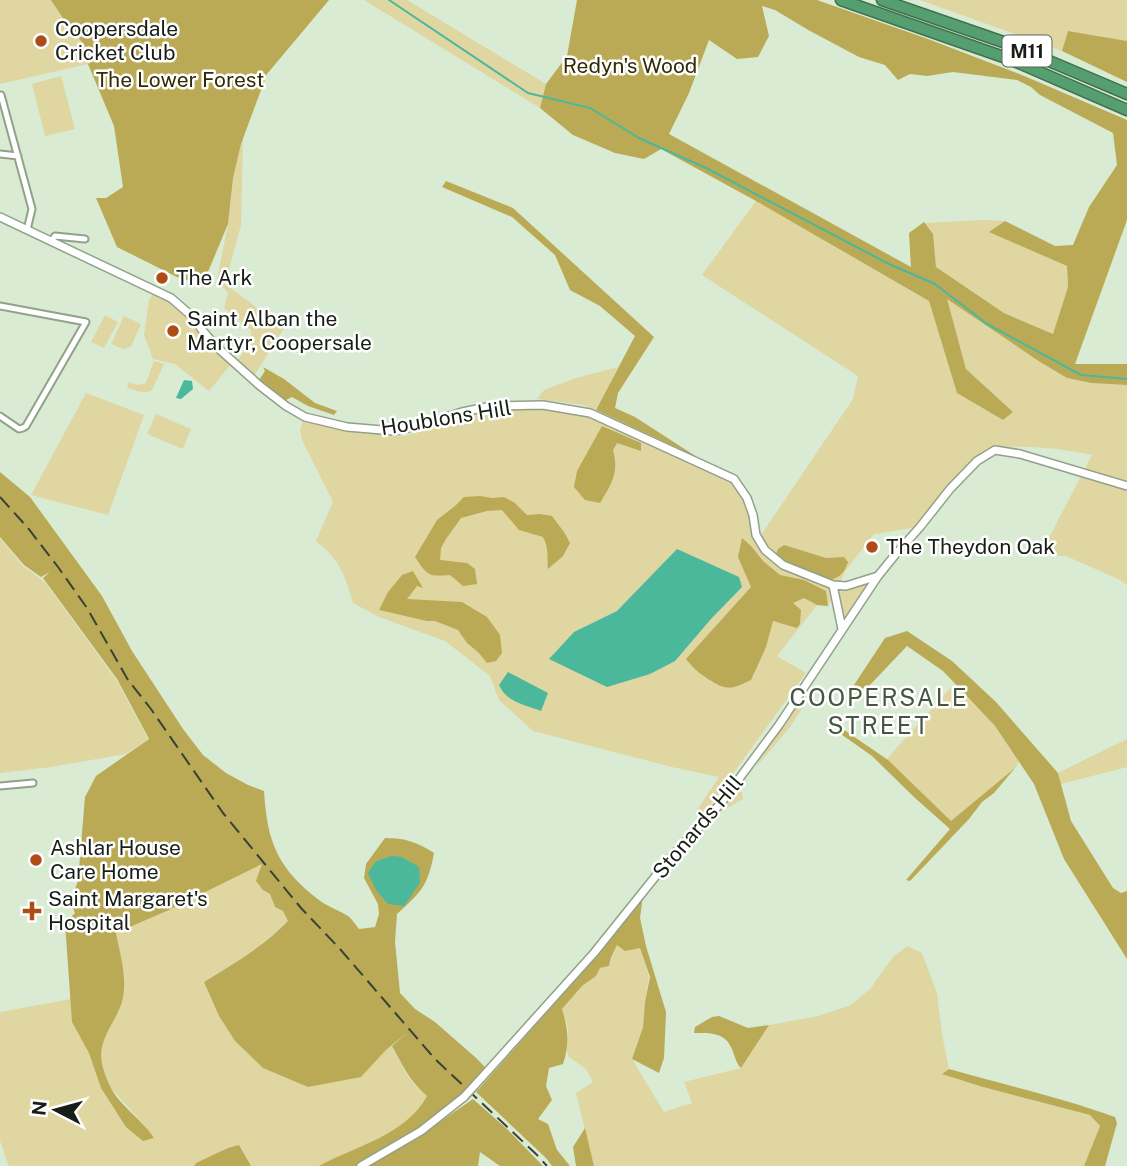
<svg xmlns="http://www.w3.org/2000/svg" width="1127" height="1166" viewBox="0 0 1127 1166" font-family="'Public Sans',sans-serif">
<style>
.green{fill:#dfd6a2}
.forest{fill:#baaa55;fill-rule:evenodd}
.water{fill:#4bb89c}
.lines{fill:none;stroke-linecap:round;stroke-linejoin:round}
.stream{stroke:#4bb89c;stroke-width:2}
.minor-casing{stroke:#91a18a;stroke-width:9}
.tertiary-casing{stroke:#91a18a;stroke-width:10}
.motorway-casing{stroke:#3f7150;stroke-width:13}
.minor{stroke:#fff;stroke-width:5}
.tertiary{stroke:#fff;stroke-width:7}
.motorway{stroke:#559e70;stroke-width:10}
.rail{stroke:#394237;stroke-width:2;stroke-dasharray:14 7;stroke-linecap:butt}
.tertiary-bridge-casing{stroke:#91a18a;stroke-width:10;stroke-linecap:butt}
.tertiary-bridge{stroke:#fff;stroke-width:7}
.poi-dot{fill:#ae4b17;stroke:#fff;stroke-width:2.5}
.labels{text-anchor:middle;stroke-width:5;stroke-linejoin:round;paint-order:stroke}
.shield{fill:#fff;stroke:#5d625b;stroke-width:2}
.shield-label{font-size:19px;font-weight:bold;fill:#171e15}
.poi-label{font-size:21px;fill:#171e15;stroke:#fff;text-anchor:start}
.park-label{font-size:21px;fill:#322b04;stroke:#fff}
.street-label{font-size:21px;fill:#171e15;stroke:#fff}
.quarter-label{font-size:24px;letter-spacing:2px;fill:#475641;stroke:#fff}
</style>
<rect width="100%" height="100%" fill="#d9ebd2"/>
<!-- green -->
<path class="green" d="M0,0H51L66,23L97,60L88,64L0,84Z
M364,0H407L546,84L540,108Z
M920,0H1127V41L1068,31L1062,51Z
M61,76L75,129L45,136L32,84Z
M243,136L241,225L225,284L284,328L254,376L237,361C243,353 252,341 251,330L224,308L228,293L217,280L228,224L233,178Z
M756,201L929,301L957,393L1003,420L1013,412L966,369L946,298L1040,362L1067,378L1091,383L1127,385V585L1118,579L1066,556L1040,555L1092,455C1054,447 1026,445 987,448L918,527L874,534L846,570L828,606L817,605L777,656L806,673L700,819L695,813L719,777L672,767L533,731L499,700L490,676L445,641L379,617L353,603C345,575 340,560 316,541L333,502L302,440L300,429L303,421L341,430L405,436L451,420L486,411L538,405L576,411L731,480C745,497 751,517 756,539L761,535L853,399L858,376L702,275Z
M983,220L1005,221L990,232L1067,266L1068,287L1053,334L1004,313L936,267L932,233L924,223Z
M154,292L165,297L193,319L202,337L231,364L209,391L175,364L153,359L144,335L149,300Z
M105,315L118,322L104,348L91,342Z
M124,316L141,324L131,347L123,349L111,344Z
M154,361L164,364L152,390C145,395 135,390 127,388L129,382L138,385L146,383Z
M618,367L596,410L583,405L537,399L544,390L576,378Z
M86,393L144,415L108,515L31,495Z
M156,414L191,429L183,449L147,434Z
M0,538L23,566L45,582L117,681L148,739L126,754L51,767L0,773Z
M871,582L855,604L843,623L839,594L840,591Z
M954,684L995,726L1019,762L1015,768L951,822L886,760Z
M798,701L805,704L790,727L756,767L768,745Z
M1127,739V767L1061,784L1058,773Z
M739,786L742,793L743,799L713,816Z
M264,863L263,890L270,894L275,907L283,911L288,921C264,945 233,964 204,982L219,1016L235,1041L263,1068L361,1077L386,1050L392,1046C405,1068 410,1092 439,1098L357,1166H9L0,1141V1012L71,999C83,1030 93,1063 109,1091C120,1109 139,1126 154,1139L146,1127L110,1087L100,1058L103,1040L123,1000L124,981L116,933L169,910Z
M617,945L640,947L649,977L645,1003L643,1026L632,1059L664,1112L692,1103L684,1082L741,1068L769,1025L818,1016L851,1005L870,989L893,957L907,946L922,953L937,993L942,1034L949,1069L945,1072L983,1087L1090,1115L1100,1126L1084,1166H594L576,1093L593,1082L586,1069L569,1057L567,1052L568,1028L562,1009L582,986L596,976L600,968L609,966Z"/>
<!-- forest -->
<path class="forest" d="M51,0H329L267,74L241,144L233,178L228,224L205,279L183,280L117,247L96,198H106L123,187L114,126L88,64L96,59L66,23Z
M577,0H817L928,39L1022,75L1127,120V220L1075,364H1127V385L1091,383L1067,378L1040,362L947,299L966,369L1013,412L1003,420L957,393L929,301L756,201L661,149L644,159L615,153L573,135L540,108L546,84L567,56ZM762,6L775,10L810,31L859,57L885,65L898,80L910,74L927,76L953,72L1017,80L1031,87L1040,95L1113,133L1117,165L1089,207L1073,245L1055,246L1005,221L989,232L1067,266L1068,287L1053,334L1004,313L936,267L933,234L924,222L909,233L911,267L669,134L689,93L709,40L737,59L758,57L769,36Z
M1068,31L1127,41V82L1062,51Z
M446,181L513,208L654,337L618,393L615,408L635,417L697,457L596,410L635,336L600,306L570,290L555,255L512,217L442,187Z
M263,367L284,379L315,403L337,411L334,415L308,406L292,397L286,400L259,380L265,371Z
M602,426L641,443V451L617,443L613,450C619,474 612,483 600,503L585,500L574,487L577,471Z
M0,472L30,497L102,596L132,651L183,729L203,755L226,773L248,785L264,791C267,842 278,869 319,900C328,907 339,910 348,916C352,919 356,925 359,929L375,927L379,914L378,904L364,878L366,864L385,838C405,838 417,842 434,853C428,886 421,892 397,914L395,942L400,993L415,1009L435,1022L475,1057L489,1071L446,1112L357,1166H319C356,1146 406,1135 427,1096C408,1079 404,1067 392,1046L408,1032L386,1050L361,1077L308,1087L263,1068L235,1041L219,1016L204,982C233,964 264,946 288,921L283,911L275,907L270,894L263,890L256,881L262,864L169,910L116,933C120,954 127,977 123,998C122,1004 118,1012 115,1018C100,1045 96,1054 109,1084C118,1105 142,1119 154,1138L143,1141L126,1127L101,1088L89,1053L72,1022L65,923L75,913L70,902L78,881L85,797L96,776L149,739L117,679L43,578L50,572L41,577L24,565L0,537Z
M480,496L492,498L504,497L515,503L527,515L540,514L552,516L564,532L570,543L563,556L548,569C547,557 549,548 543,537L519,530L502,510L487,511L461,518L446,539L441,548L440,560L467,563L475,569L477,584L463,586L450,575C428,577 427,575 415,557L437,520L455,506L464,497Z
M742,538L752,547L763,561L780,575L804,580L826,591L828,606L817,605L804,598L793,603L801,610L800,624L797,628L773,621L766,647L751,680C730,690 728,691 708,679C699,673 693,668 686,659L751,587L738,557Z
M784,545L826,558L844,557L848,562C845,572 839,579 828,580L778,558L776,554L778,549Z
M413,571L423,588L417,586L407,599L462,602L487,617L500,635L502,653L496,661L487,663L479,653L467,643L458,630L435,621H427L379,610L388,592L402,575Z
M907,631L952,661L996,702L1058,773L1071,821L1113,888L1121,893L1127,891V959L1064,859L1034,784L995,726L943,671L907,646L869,686L848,694L885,638Z
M837,725L888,760L951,821L1015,768L994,793L982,802L969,819L910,881L906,880L950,829L915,798L872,756L838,732Z
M643,895L640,918L646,946L666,1012L664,1058L659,1073L632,1059L643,1027L645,1002L650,977L640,948L625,951L617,945L611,958L609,966L600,968L596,976L582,986L562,1009C568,1029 570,1043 563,1064L549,1068L546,1086L552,1100L538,1119L548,1124L557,1150L570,1166H552L546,1158L476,1092L555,1003Z
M719,1016L748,1028L769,1025L741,1068C735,1062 735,1055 731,1047C724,1032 709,1033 694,1033L695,1027L712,1017Z
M949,1069C1004,1085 1061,1097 1115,1117L1117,1123L1105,1166H1084L1100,1126L1090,1115L983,1087L942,1074Z
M473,1099L507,1129L543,1166H500L480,1152L478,1166H369L414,1140Z
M585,1128L594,1166H576L573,1147Z
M239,1145L251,1166H194L196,1163L228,1148Z"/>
<!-- water -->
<path class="water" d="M184,380L192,381L193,389L181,399L176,398Z
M677,549L739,577L742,587L711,619L675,661L650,674L607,687L549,659L574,632L617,611Z
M508,672L548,693L541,711C525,705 506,702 499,685Z
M392,856L402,857L419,867L420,883L404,906L388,904L376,890L368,873L376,861Z"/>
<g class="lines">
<!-- stream -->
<path class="stream" d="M389,0L528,93L590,108L639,138L706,168L889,264L935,284L987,324L1081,375L1127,379"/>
<defs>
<path id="minor" d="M1,95L32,209L27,230
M0,154L18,156
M51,241L55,236L85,239
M0,306L86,322L26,426L23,428L19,429L0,416
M0,786L33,783"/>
<path id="tertiary" d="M0,217L171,298L194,318L202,330L219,349L259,385L286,406L305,417L347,427L394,431L421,425L462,412L492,406L543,405L590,413L734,479L747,498L753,515L756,535L765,550L783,565L833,585L846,586L878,576
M833,585L842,629
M475,1085L594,953L667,862L721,803L779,725L878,576L895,555L920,527L950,489L977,461L995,450L1020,454L1127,486
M361,1166L421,1131L464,1097"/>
<path id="motorway" d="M841,0L1012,60L1127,110
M882,0L1009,44L1127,94"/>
</defs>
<!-- minor casing -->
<use href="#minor" class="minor-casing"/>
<!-- tertiary casing -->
<use href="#tertiary" class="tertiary-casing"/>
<!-- motorway casing -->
<use href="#motorway" class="motorway-casing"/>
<!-- minor -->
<use href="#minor" class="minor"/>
<!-- tertiary -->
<use href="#tertiary" class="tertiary"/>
<!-- motorway -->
<use href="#motorway" class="motorway"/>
<!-- rail -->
<path class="rail" d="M0,497L28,528L58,567L87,608L128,680L151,709L223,813L264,863L301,908L340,949L435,1059L536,1154L547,1166"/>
<defs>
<path id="tertiary-bridge" d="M464,1097L475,1085"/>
</defs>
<!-- tertiary-bridge casing -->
<use href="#tertiary-bridge" class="tertiary-bridge-casing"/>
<!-- tertiary-bridge -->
<use href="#tertiary-bridge" class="tertiary-bridge"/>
</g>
<!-- markers -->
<g class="poi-dot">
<circle cx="41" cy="41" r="7"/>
<circle cx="162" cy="278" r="7"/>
<circle cx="173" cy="331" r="7"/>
<circle cx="872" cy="547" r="7"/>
<circle cx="36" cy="860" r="7"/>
<path d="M28.5 900.5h7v7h7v7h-7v7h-7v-7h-7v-7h7z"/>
</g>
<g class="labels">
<!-- shield labels -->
<rect class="shield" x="1002.5" y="35.5" width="49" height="31" rx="5"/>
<g class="shield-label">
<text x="1027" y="58">M11</text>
</g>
<!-- poi labels -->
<g class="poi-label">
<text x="55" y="36">Coopersdale<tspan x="55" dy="24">Cricket Club</tspan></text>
<text x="176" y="285">The Ark</text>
<text x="187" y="326">Saint Alban the<tspan x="187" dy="24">Martyr, Coopersale</tspan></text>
<text x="886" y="554">The Theydon Oak</text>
<text x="50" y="855">Ashlar House<tspan x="50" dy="24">Care Home</tspan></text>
<text x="48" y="906">Saint Margaret's<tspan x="48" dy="24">Hospital</tspan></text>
</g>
<!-- park labels -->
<g class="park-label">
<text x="630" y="73">Redyn's Wood</text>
<text x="180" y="87">The Lower Forest</text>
</g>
<!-- street labels -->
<g class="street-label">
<text transform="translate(446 418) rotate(-9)" y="7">Houblons Hill</text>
<text transform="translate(698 827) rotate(-50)" y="7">Stonards Hill</text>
</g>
<!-- quarter labels -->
<g class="quarter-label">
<text x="879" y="706">COOPERSALE<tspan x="879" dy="28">STREET</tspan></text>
</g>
</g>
<!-- north arrow -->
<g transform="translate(56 1110) rotate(276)" stroke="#ffffff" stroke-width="5" paint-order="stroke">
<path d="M0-5L12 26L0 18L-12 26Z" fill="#171e15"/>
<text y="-10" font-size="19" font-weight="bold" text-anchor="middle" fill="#171e15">N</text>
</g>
</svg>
